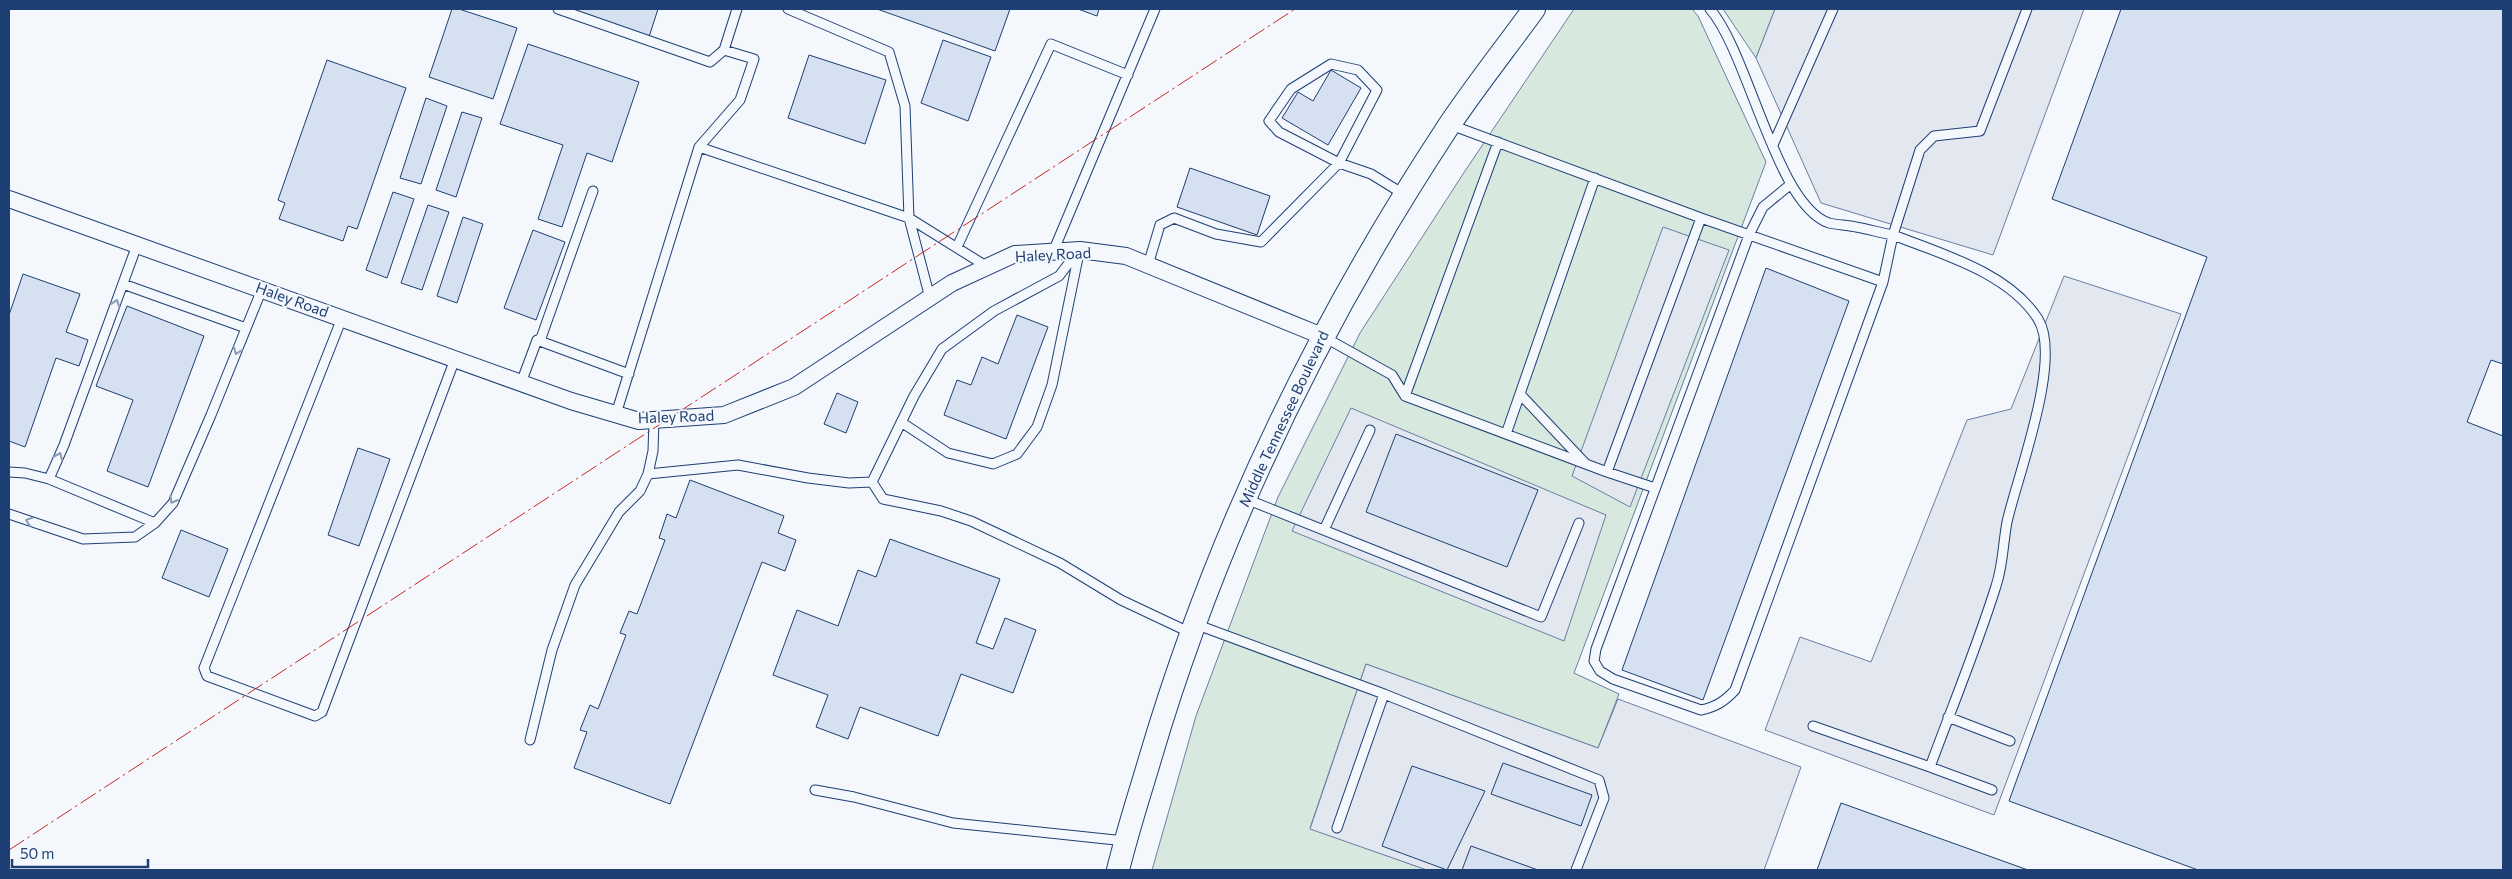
<svg xmlns="http://www.w3.org/2000/svg" width="2512" height="879" viewBox="0 0 2512 879" font-family="Commissioner,sans-serif">
<style>
.green{fill:#d7e8df;stroke:#687fa3}
.parking{fill:#e3e8f0;stroke:#687fa3}
.building{fill:#d5e0f0;stroke:#1d3f73}
.lines{fill:none;stroke-linecap:round;stroke-linejoin:round}
.service-casing{stroke:#1d3f73;stroke-width:11}
.minor-casing{stroke:#1d3f73;stroke-width:18}
.secondary-casing{stroke:#1d3f73;stroke-width:24}
.service{stroke:#f4f7fb;stroke-width:9}
.minor{stroke:#f4f7fb;stroke-width:16}
.secondary{stroke:#f4f7fb;stroke-width:22}
.power{stroke:#c62828;stroke-width:1;stroke-dasharray:18 4 2.5 4;stroke-linecap:butt}
.oneway{stroke:#889bb7}
.labels{text-anchor:middle;stroke-width:4;stroke-linejoin:round;paint-order:stroke}
.street-label{font-size:15px;fill:#1d3f73;stroke:#f4f7fb}
</style>
<rect width="100%" height="100%" fill="#f4f7fb"/>
<!-- green -->
<path class="green" d="M1574,9H1692L1698,16L1766,162L1574,673L1619,694L1598,748L1366,664L1310,828L1427,870H1152L1196,716L1278,497L1360,333L1465,171Z
M1723,9H1775L1756,58Z"/>
<!-- parking -->
<path class="parking" d="M1775,9H2084L1993,255L1821,203L1756,58Z
M1663,227L1729,250L1630,507L1572,476Z
M2064,276L2181,314L1994,815L1765,730L1800,637L1871,662L1967,420L2011,409Z
M1351,408L1606,515L1564,641L1292,531Z
M1366,664L1598,748L1618,699L1801,767L1764,870H1427L1310,829Z"/>
<!-- building -->
<path class="building" d="M452,9H459L517,28L493,99L429,77Z
M558,9H658L648,40Z
M877,9H1010L995,51Z
M1078,9H1099L1097,16Z
M2121,9H2503V364L2491,360L2467,422L2503,436V870H2198L2009,801L2207,257L2052,199Z
M943,40L991,57L968,121L921,103Z
M528,44L639,82L612,162L587,153L562,227L538,219L563,145L500,124Z
M809,55L886,80L865,144L788,118Z
M327,60L406,88L357,229L348,226L343,241L279,219L285,203L278,200Z
M1331,70L1361,88L1328,145L1282,118L1298,92L1313,101Z
M426,98L447,106L421,184L400,178Z
M462,112L482,118L456,197L436,190Z
M1190,168L1270,196L1257,235L1177,207Z
M393,192L414,199L387,278L366,270Z
M428,205L449,212L422,290L401,283Z
M463,217L483,224L457,303L437,296Z
M533,230L565,242L536,320L504,308Z
M1766,268L1849,301L1703,700L1622,670Z
M23,274L80,294L66,332L88,340L79,366L56,358L25,447L9,441V315Z
M127,306L204,336L148,487L107,471L133,400L96,386Z
M1017,315L1048,327L1006,439L944,415L957,380L971,385L982,357L998,364Z
M837,393L858,402L846,433L824,424Z
M1396,434L1538,490L1507,567L1366,512Z
M358,448L390,459L359,546L328,535Z
M690,480L784,516L778,533L796,540L785,571L762,562L670,804L574,768L587,732L580,730L590,705L598,709L626,635L620,633L629,611L637,614L665,540L659,538L667,514L676,518Z
M181,530L228,549L209,597L162,578Z
M890,539L1000,579L976,643L993,649L1005,618L1036,630L1013,693L961,674L938,736L860,707L848,739L816,727L828,695L773,675L797,610L838,626L858,570L876,577Z
M1503,763L1592,795L1581,826L1491,794Z
M1412,766L1485,791L1447,870L1382,846Z
M1841,803L2028,870H1817Z
M1471,846L1538,870H1462Z"/>
<g class="lines">
<defs>
<path id="service" d="M558,9L710,62L724,50
M788,9L889,52L905,106L909,218L930,298
M1710,9C1749,54 1776,205 1829,223C1838,225 1847,225 1856,227C1868,229 1881,233 1893,235L1920,150L1934,136L1980,131L2027,9
M1331,64L1358,70L1377,90L1339,163L1279,132L1269,121L1291,89Z
M1451,125L1701,218
M1773,145L1833,9
M699,147L909,218L986,266
M1791,184L1763,207L1749,235L1596,649L1594,661L1600,671L1613,679L1701,710C1716,707 1725,701 1735,690L1883,282L1893,235C1942,254 2009,273 2038,319C2063,359 2017,477 2007,522C2003,543 2003,566 1996,586C1977,647 1952,707 1930,767L1813,726
M957,247L1051,44L1128,75
M1053,252L1155,9
M1148,265L1160,225L1174,218L1216,234L1261,242L1339,163L1371,174L1405,195
M123,284L246,328
M342,318L204,668L207,676L315,716L322,712L455,359
M1324,337L1392,375L1405,396L1607,472
M540,341L593,191
M521,383L537,340L629,374
M1520,394L1585,463
M1405,396L1498,142
M616,414L699,147L740,100L754,59L724,50L737,9
M901,422L948,453L993,464L1017,454L1037,427L1052,385L1079,253
M1506,434L1595,178
M9,472L25,473L49,479L64,445L137,245
M648,474L738,465L808,478L849,483L872,482L914,396L942,349L994,311L1059,276L1079,250
M49,479L155,523
M872,482L883,499L941,511L971,521L1060,563L1121,600L1191,633
M1655,488L1607,472L1701,218L1883,282
M1246,499L1541,617L1579,523
M9,514L83,539L135,537L155,523L173,503L211,415L262,289
M1324,530L1370,430
M1195,624L1384,694L1599,780L1604,798L1576,870
M1948,717L2010,741
M530,740L552,650L575,585L619,512L640,491L648,474L653,451L654,420
M1930,767L1992,790
M815,790L854,797L953,823L1125,841
M1337,828L1384,694"/>
<path id="minor" d="M9,199L571,401L639,421L724,415L794,387L952,283L1015,254L1080,250L1126,256L1322,336"/>
<path id="secondary" d="M1118,870C1127,833 1139,796 1150,759C1216,535 1318,325 1446,130C1473,89 1505,49 1534,9"/>
</defs>
<!-- service casing -->
<use href="#service" class="service-casing"/>
<!-- minor casing -->
<use href="#minor" class="minor-casing"/>
<!-- secondary casing -->
<use href="#secondary" class="secondary-casing"/>
<!-- service -->
<use href="#service" class="service"/>
<!-- minor -->
<use href="#minor" class="minor"/>
<!-- secondary -->
<use href="#secondary" class="secondary"/>
<!-- power -->
<path class="power" d="M9,850L1295,9"/>
</g>
<!-- one-way arrows -->
<defs><path id="oneway-chevron" d="M-2-3.5L2.5 0L-2 3.5" fill="none" stroke-width="1.6" stroke-linecap="round" stroke-linejoin="round" transform="scale(1.25)"/></defs>
<g class="oneway">
<use href="#oneway-chevron" transform="translate(116 303) rotate(-70)"/>
<use href="#oneway-chevron" transform="translate(237 351) rotate(112)"/>
<use href="#oneway-chevron" transform="translate(59 456) rotate(-66)"/>
<use href="#oneway-chevron" transform="translate(173 500) rotate(120)"/>
<use href="#oneway-chevron" transform="translate(29 521) rotate(-161)"/>
</g>
<g class="labels">
<!-- street labels -->
<g class="street-label">
<text transform="translate(1053 255) rotate(-3)" y="5">Haley Road</text>
<text transform="translate(292 300) rotate(20)" y="5">Haley Road</text>
<text transform="translate(676 417) rotate(-2)" y="5">Haley Road</text>
<text transform="translate(1284 419) rotate(-65)" y="5">Middle Tennessee Boulevard</text>
</g>
</g>
<!-- border -->
<rect width="2512" height="879" fill="none" stroke="#1d3f73" stroke-width="20"/>
<!-- scale -->
<path d="M12 859v8h136v-8" fill="none" stroke="#1d3f73" stroke-width="2.5"/>
<text x="20" y="859" font-size="15" fill="#1d3f73" stroke="#f4f7fb" stroke-width="4" paint-order="stroke">50 m</text>
</svg>
